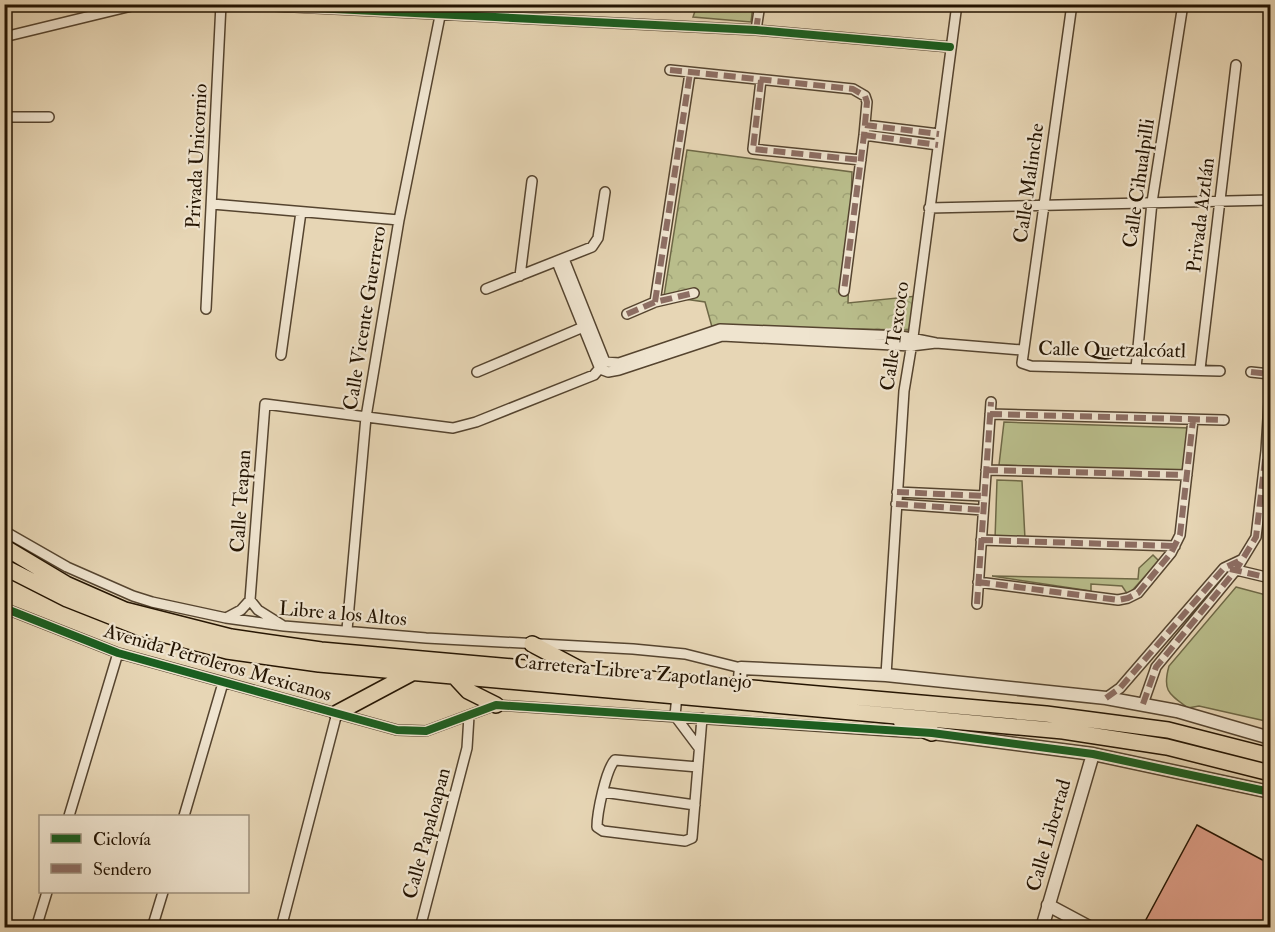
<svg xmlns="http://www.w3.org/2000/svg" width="1275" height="932" viewBox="0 0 1275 932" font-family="'IM FELL Double Pica',serif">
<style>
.grass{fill:#b9bd8b;stroke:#6e6846;stroke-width:1.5}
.park{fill:url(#park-crowns);stroke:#6e6846;stroke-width:1.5}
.building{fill:#e0a08a;stroke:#241402;stroke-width:1.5}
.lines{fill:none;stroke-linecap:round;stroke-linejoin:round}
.minor-casing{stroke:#55442f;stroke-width:12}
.tertiary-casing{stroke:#55442f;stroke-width:15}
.primary-casing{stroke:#241402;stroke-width:18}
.minor{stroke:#efe4cf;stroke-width:9}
.tertiary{stroke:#efe4cf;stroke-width:12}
.primary{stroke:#e7d6b5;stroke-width:15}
.quiet{stroke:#8d6e63;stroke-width:6;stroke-dasharray:12 6;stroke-linecap:butt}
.cycleway-casing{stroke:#efe4cf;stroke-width:11}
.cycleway{stroke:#1b5e20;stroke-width:8}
.labels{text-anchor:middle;stroke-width:4.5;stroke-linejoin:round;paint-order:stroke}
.street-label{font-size:20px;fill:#241402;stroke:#efe4cf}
</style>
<defs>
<pattern id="park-crowns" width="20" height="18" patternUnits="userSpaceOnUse" patternTransform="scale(1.5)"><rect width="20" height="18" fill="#b9bd8b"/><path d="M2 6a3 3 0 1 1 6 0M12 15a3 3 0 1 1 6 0" fill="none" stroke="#9fa276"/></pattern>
</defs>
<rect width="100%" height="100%" fill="#e7d6b5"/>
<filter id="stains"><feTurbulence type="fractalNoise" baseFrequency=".00333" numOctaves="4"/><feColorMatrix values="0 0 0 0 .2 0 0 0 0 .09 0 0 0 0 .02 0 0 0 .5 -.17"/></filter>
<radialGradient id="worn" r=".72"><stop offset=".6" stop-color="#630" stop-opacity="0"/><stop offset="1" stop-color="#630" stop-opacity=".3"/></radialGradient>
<!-- grass -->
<path class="grass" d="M697,5H753L751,22L693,17Z
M1004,422L1190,428L1185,473L999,465Z
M997,480L1022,481L1025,539H995Z
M1153,555L1159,561L1128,595L1122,586L1091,584V591L992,576L1138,579L1139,568Z
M1236,587L1270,596V722L1199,706L1188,708C1169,694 1162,691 1169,666Z"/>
<!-- park -->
<path class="park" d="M687,150L852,172L848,303L917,296L911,330L712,327L705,302L664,296Z"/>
<!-- building -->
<path class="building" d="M1197,825L1270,864V927H1142Z"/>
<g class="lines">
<defs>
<path id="minor" d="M233,4L756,30L950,47
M1072,4L1022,363L1031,366L1220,371
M756,30L760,4
M4,37L140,4
M670,70L853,89L865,96L867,102L864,135L844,291
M761,80L753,149L861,160
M4,117H49
M865,125L939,134
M864,135L938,145
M212,204L399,220
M929,208L1270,200
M564,259L605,362
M557,262L600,369L608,372L619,370L722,336L911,346L936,343
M520,276L532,181
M486,289L592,247L598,238L605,192
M655,302L690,73
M206,309L221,4
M627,314L655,302L694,293
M281,355L301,212
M605,362L619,363L720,329L901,336L936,343L1022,350
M1136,368L1152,202L1183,4
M1200,369L1236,65
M477,372L588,325
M1251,372L1270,374
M990,414L1224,420
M986,470L1187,475
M897,492L984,496
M896,504L983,510
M4,531L67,567L133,596L152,602L226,618L284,626L426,638L633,649L685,654L741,668
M981,540L1175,546
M1232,569L1270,578
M978,582L1118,600L1128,598L1138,593L1171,553L1180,535L1193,420
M250,600L258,610L282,625
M977,604L991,402
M4,608L118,653L397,730L426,731L496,705L919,733
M226,618L241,610L250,600L265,404L453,428L476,422L594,375L605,362
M347,630L366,417L399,220L440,16
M886,675L904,391L913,337L957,4
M677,695L675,716L699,748
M1106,698L1120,688L1224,568L1241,560
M1143,704L1156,667L1236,570L1256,537L1266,451L1270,386
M698,767L615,760C606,769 597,813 597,827L603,831L685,841L692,838L702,718
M603,792L695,805
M69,816L118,653
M184,816L223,683
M36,928L47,892
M152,928L163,892
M281,928L337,713
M420,928L467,748L469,716"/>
<path id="tertiary" d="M739,688L741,668L886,675L1106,698L1177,711L1270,738
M932,733L1093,754L1270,792
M1048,905L1091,928
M1042,928L1093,754"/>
<path id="primary" d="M4,547L66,584L125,610L231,637L321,650L1046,714L1168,730L1270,756
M4,567L67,599L143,629L227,651L319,664L1063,731L1167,747L1270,773
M532,644L581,670
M455,677L468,691L496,705
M337,713L412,673
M901,721L932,733"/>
</defs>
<!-- minor casing -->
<use href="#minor" class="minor-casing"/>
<!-- tertiary casing -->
<use href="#tertiary" class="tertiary-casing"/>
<!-- primary casing -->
<use href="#primary" class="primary-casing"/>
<!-- minor -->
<use href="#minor" class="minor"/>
<!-- tertiary -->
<use href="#tertiary" class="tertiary"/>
<!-- primary -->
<use href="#primary" class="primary"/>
<!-- quiet -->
<path class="quiet" d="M756,30L760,4
M670,70L853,89L865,96L867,102L864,135L844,291
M761,80L753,149L861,160
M865,125L939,134
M864,135L938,145
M655,302L690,73
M627,314L655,302L694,293
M1251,372L1270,374
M990,414L1224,420
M986,470L1187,475
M897,492L984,496
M896,504L983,510
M981,540L1175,546
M1230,569L1270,578
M978,582L1118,600L1128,598L1138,593L1171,553L1180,535L1193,420
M977,604L991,402
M1106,698L1120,688L1224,568L1243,559
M1143,704L1156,667L1236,570L1256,537L1266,451L1270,386"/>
<defs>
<path id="cycleway" d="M233,4L756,30L950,47
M4,608L118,653L397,730L426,731L496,705L932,733L1093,754L1270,792"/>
</defs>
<!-- cycleway casing -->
<use href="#cycleway" class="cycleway-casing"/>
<!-- cycleway -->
<use href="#cycleway" class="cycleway"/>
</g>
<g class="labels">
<!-- street labels -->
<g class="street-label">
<text transform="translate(196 156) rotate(-87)" y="7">Privada Unicornio</text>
<text transform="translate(1028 183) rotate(-82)" y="7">Calle Malinche</text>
<text transform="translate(1138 183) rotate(-82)" y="7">Calle Cihualpilli</text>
<text transform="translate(1200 215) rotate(-83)" y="7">Privada Aztlán</text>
<text transform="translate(364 318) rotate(-81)" y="7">Calle Vicente Guerrero</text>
<text transform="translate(894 336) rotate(-82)" y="7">Calle Texcoco</text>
<text transform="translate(1112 349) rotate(1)" y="7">Calle Quetzalcóatl</text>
<text transform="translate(240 501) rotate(-86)" y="7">Calle Teapan</text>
<text transform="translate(343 613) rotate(5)" y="7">Libre a los Altos</text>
<text transform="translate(218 662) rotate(16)" y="7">Avenida Petroleros Mexicanos</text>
<text transform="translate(633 671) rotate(5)" y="7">Carretera Libre a Zapotlanejo</text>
<text transform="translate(426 833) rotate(-75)" y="7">Calle Papaloapan</text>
<text transform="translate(1048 835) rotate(-74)" y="7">Calle Libertad</text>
</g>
</g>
<!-- margin -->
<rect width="1275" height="932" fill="none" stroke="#e7d6b5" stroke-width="24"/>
<rect x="6" y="6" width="1263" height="920" fill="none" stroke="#241402" stroke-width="3"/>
<rect x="12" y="12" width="1251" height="908" fill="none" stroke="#241402" stroke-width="1.5"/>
<!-- legend -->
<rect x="39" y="815" width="210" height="78" fill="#efe4cf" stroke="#9e917d" stroke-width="1.5"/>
<rect x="51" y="834" width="30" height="9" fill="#1b5e20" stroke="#9e917d" stroke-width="1.5"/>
<text x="93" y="845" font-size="18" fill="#241402">Ciclovía</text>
<rect x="51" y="864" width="30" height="9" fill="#8d6e63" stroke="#9e917d" stroke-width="1.5"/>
<text x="93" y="875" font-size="18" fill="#241402">Sendero</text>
<rect width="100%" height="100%" filter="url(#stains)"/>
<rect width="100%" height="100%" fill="url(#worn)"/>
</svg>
